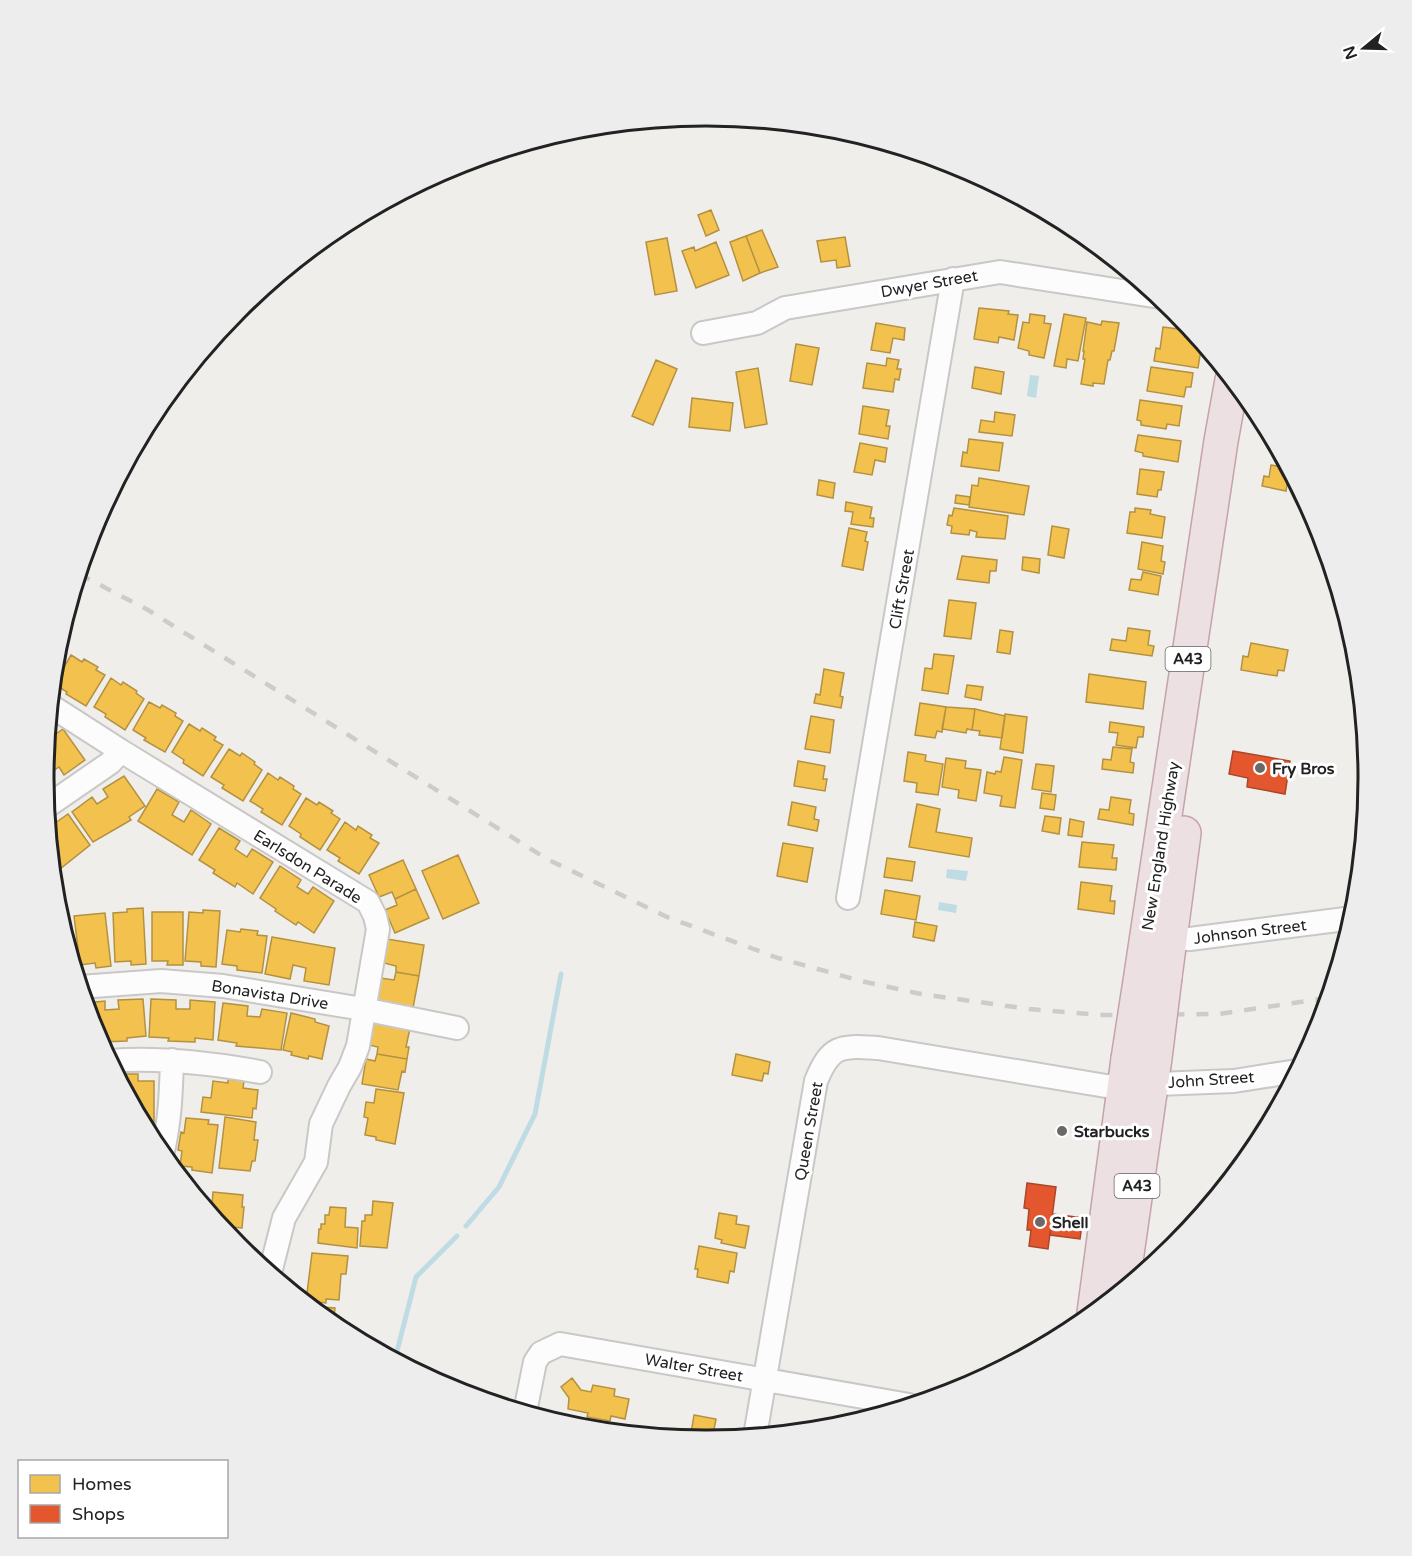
<svg xmlns="http://www.w3.org/2000/svg" width="1412" height="1556" viewBox="0 0 1412 1556" font-family="'Varela Round',sans-serif">
<style>
.water{fill:#bfdbe3}
.homes{fill:#f2c14e;stroke:#b49141;stroke-width:1.5}
.shops{fill:#e4572e;stroke:#aa472a;stroke-width:1.5}
.lines{fill:none;stroke-linecap:round;stroke-linejoin:round}
.stream{stroke:#bfdbe3;stroke-width:5}
.minor-casing{stroke:#c9c8c7;stroke-width:26}
.highway-casing{stroke:#c5a2ac;stroke-width:36}
.minor{stroke:#fdfcfc;stroke-width:22}
.highway{stroke:#ece0e2;stroke-width:33}
.rail{stroke:#ccc;stroke-width:4.5;stroke-dasharray:12 12;stroke-linecap:butt}
.highway-bridge-casing{stroke:#c5a2ac;stroke-width:36;stroke-linecap:butt}
.highway-bridge{stroke:#ece0e2;stroke-width:33}
.poi-dot{fill:#6a6968;stroke:#fff;stroke-width:2}
.labels{text-anchor:middle;stroke-width:6;stroke-linejoin:round;paint-order:stroke}
.shield{fill:#fff;stroke:#646464;stroke-width:1.5}
.shield-label{font-size:15px;font-weight:bold;fill:#222}
.street-label{font-size:16px;fill:#222;stroke:#fff}
.poi-label{font-size:16px;font-weight:bold;fill:#222;stroke:#fff;text-anchor:start}
.rim{fill:none;stroke:#222;stroke-width:3}
</style>
<rect width="100%" height="100%" fill="#f0eeeb"/>
<!-- water -->
<path class="water" d="M1030,375L1039,376L1036,398L1027,396Z
M947,869L968,871L966,881L946,878Z
M939,902L957,905L956,913L938,910Z"/>
<!-- homes -->
<path class="homes" d="M711,210L719,230L706,236L698,215Z
M762,230L778,267L760,273L746,236Z
M746,236L760,273L743,281L730,242Z
M845,237L850,266L837,268L836,260L821,262L817,241Z
M667,238L677,291L655,295L646,242Z
M716,242L729,275L696,288L682,251L694,247L695,251Z
M979,308L1009,311L1008,314L1018,315L1014,340L999,337L998,343L974,339Z
M1030,314L1045,316L1044,323L1051,324L1044,358L1029,355V351L1018,348L1023,322L1029,323Z
M1064,314L1086,318L1078,361L1067,359L1066,368L1054,366Z
M1102,321L1119,323L1114,351H1112L1110,360H1108L1104,384L1093,383V386L1081,384L1085,359H1083L1084,351H1083L1087,322L1101,325Z
M876,323L905,328L904,340L893,338L890,353L871,350Z
M1163,327L1186,330L1185,337L1198,339L1202,343L1198,368L1154,361L1156,348L1160,349Z
M796,344L819,348L812,385L790,381Z
M887,358L899,360L897,369H901L899,380L895,379L893,392L863,388L867,363L886,366Z
M656,360L677,369L653,425L632,416Z
M975,367L1004,372L1001,394L972,388Z
M1151,367L1193,373L1191,387H1186L1184,397L1147,391Z
M758,368L767,424L745,428L736,372Z
M692,398L733,403L730,431L689,427Z
M1140,400L1182,406L1179,426L1167,424L1166,429L1141,425V421L1137,420Z
M863,406L889,410L886,426H890L888,439L859,434Z
M995,412L1015,415L1012,436L979,432L981,420L994,422Z
M1138,435L1181,441L1178,462L1143,456V453L1135,451Z
M969,439L1003,443L999,471L961,466L963,452L967,453Z
M860,443L887,448L885,462L875,460L872,475L854,472Z
M1271,465L1288,468L1289,471L1286,491L1262,486L1264,476L1269,477Z
M1140,469L1164,472L1161,490H1158L1157,497L1137,494Z
M979,478L1029,486L1024,515L969,507L972,485L978,486Z
M819,480L835,483L833,498L817,495Z
M956,495L970,497L969,505L955,503Z
M846,502L872,507L870,518H874L873,527L851,524L853,512L845,511Z
M954,508L1008,516L1005,539L976,537L977,532L970,530L969,535L951,533L952,526L947,525L949,515L952,516Z
M1135,508L1151,510L1150,514L1165,517L1162,538L1127,533L1130,512H1135Z
M1052,526L1069,529L1064,558L1048,555Z
M849,528L867,532L865,541L868,542L863,570L842,566Z
M1142,542L1163,546L1161,561L1165,562L1163,574L1138,569Z
M962,556L997,560L996,571H990L989,583L957,579Z
M1023,557L1040,559L1039,573L1022,570Z
M1143,572L1161,576L1158,595L1129,590L1131,579L1141,580Z
M949,600L976,603L971,639L944,636Z
M1128,628L1150,631L1148,645L1154,646L1152,656L1110,650L1112,639L1126,641Z
M1000,630L1013,632L1010,654L997,652Z
M1251,643L1288,650L1284,671L1278,670L1277,676L1241,670L1243,656L1248,657Z
M58,644L57,647L65,652L54,672L56,648Z
M934,654L954,656L948,694L922,690L925,668L932,669Z
M71,655L82,662L84,659L98,667L96,670L105,675L86,706L66,694L67,692L54,684Z
M824,669L844,673L840,696L843,697L841,708L814,703L816,694L820,695Z
M1089,674L1146,682L1143,709L1086,702Z
M111,678L121,685L123,682L137,691L136,693L144,699L125,730L105,717L106,714L94,707Z
M967,685L983,687L981,700L965,697Z
M149,702L160,708L162,705L176,713L175,716L183,721L165,752L144,740L146,738L133,730Z
M920,703L946,707L942,732L937,731L935,738L915,735Z
M946,707L975,709L972,730L967,729L966,733L942,729Z
M975,709L1005,716L1002,738L979,735L980,731L972,730Z
M1005,714L1027,717L1023,753L1000,749Z
M811,716L834,720L830,753L805,749Z
M1110,722L1144,727L1143,737H1138L1136,748L1116,745L1118,733L1109,732Z
M189,724L200,731L202,728L216,737L214,740L223,745L203,776L183,763L184,760L172,752Z
M63,729L85,760L64,775L59,767L47,775L52,782L44,787V778L47,740Z
M1113,747L1132,749L1130,762L1134,763L1133,773L1102,769L1103,759L1111,760Z
M229,749L240,756L242,753L255,762L254,764L262,770L243,801L222,788L224,785L211,777Z
M908,752L926,755L925,761L943,764L938,795L916,792L917,783L904,781Z
M1004,757L1022,760L1015,808L1000,806L1002,796L984,793L987,772L995,774L996,771L1001,772Z
M946,758L966,761L965,768L981,770L976,801L958,798L959,790L942,787Z
M798,761L825,766L823,779H827L825,791L794,786Z
M1036,764L1054,766L1051,792L1032,789Z
M268,773L278,780L280,777L294,786L293,789L301,794L282,825L261,812L263,809L250,801Z
M124,776L145,806L129,817L131,820L93,842L72,812L92,797L97,804L108,797L103,789Z
M157,789L179,802L172,815L184,822L191,810L211,824L192,855L138,821Z
M1042,793L1056,795L1054,810L1040,808Z
M1111,797L1131,800L1129,813L1134,814L1133,825L1098,819L1100,809L1109,810Z
M306,798L317,805L319,802L333,811L331,813L340,819L320,850L300,837L301,834L289,826Z
M792,802L816,807L814,819L819,820L817,831L788,825Z
M917,804L940,809L936,832L972,838L969,857L909,847Z
M68,814L90,845L55,873L53,871L49,838L52,836L48,828Z
M1045,816L1061,818L1059,834L1042,831Z
M1070,819L1084,822L1082,837L1068,835Z
M345,822L356,830L358,826L372,835L370,838L379,843L359,874L338,861L340,858L327,850Z
M219,828L240,841L235,849L247,857L252,849L273,862L253,894L237,883L235,887L213,873L215,870L199,860Z
M1082,842L1114,845L1112,858H1117L1116,870L1079,867Z
M783,843L813,848L807,882L777,876Z
M458,855L479,903L443,919L422,871Z
M887,858L915,862L912,881L884,877Z
M403,860L416,889L395,899L392,892L379,897L369,875Z
M280,866L301,880L297,887L308,894L313,887L334,901L314,933L298,922L296,925L275,911L276,909L260,898Z
M1081,882L1112,886L1110,901H1115L1114,914L1078,909Z
M416,889L429,918L395,933L385,910L397,905L395,899Z
M885,890L920,896L916,920L881,914Z
M143,908L146,964L131,965V961L115,962L113,913L127,912V909Z
M203,910L220,911L216,967L201,966V962L185,961L189,912L203,913Z
M152,912H183V965H167L168,961H152Z
M105,913L111,966L96,968L95,963L80,965L74,916Z
M66,914L75,969L59,916Z
M915,922L937,926L934,941L913,937Z
M241,929L258,931L257,935L267,936L262,973L237,970V966L222,964L227,930L240,932Z
M272,937L335,948L329,985L304,981L306,968L293,965L290,979L265,974Z
M387,939L424,945L419,976L396,972V966L384,963Z
M396,972L419,976L413,1008L377,1002L381,978L394,980Z
M143,999L146,1036L127,1038V1041L102,1042L101,1040H98L85,1003L105,1001V1010L119,1009L118,1000Z
M151,999L176,1000V1009H190V1000L215,1002L213,1040L195,1038V1042L168,1041L169,1038L149,1037Z
M223,1003L248,1006L247,1016L260,1017L262,1009L287,1013L281,1050L236,1046L237,1043L218,1040Z
M291,1013L315,1019V1022L329,1026L322,1059L309,1056L308,1059L291,1055L292,1052L283,1050Z
M373,1021L410,1028L406,1047H409L407,1059L377,1054L378,1047L369,1045Z
M377,1054L407,1059L405,1072L402,1071L398,1090L362,1084L366,1059L375,1061Z
M736,1054L770,1062L768,1074L764,1073L762,1081L732,1075Z
M122,1074H138V1081H154V1126L145,1127L122,1084Z
M228,1079L244,1081L243,1088L258,1090L256,1109L253,1108L252,1118L201,1112L203,1097L211,1098L213,1081L228,1083Z
M376,1089L404,1093L395,1144L376,1140V1137L365,1135L368,1118L364,1117L366,1102L374,1103Z
M225,1117L256,1122L254,1140H258L255,1161H252L250,1171L219,1168Z
M186,1118L209,1120L208,1124L218,1125L212,1173L192,1170V1167L180,1166L182,1151L178,1150L181,1132L184,1133Z
M213,1192L243,1195L242,1207H244L242,1228L220,1226L202,1203L212,1204Z
M373,1201L393,1203L387,1248L360,1246L362,1221H365V1215H372Z
M330,1207L346,1208L345,1227L358,1228L357,1248L318,1243L319,1229H321V1224H325V1215H329Z
M719,1213L737,1216L736,1224L749,1226L745,1248L721,1243L722,1240L715,1238Z
M699,1246L737,1253L734,1272L730,1271L728,1283L697,1277L698,1269H695Z
M312,1253L348,1256L346,1274H341L339,1300L326,1299V1303L306,1301Z
M310,1306L335,1308L333,1325Z
M572,1378L581,1390L591,1392L593,1385L615,1389L614,1396L629,1399L625,1419L611,1416L610,1421L587,1417L588,1413L568,1409L569,1398L561,1387Z
M694,1415L716,1419L712,1440L690,1439Z"/>
<!-- shops -->
<path class="shops" d="M1233,751L1290,761L1285,794L1247,787L1248,778L1229,774Z
M1027,1183L1056,1187L1048,1249L1029,1246L1031,1230H1027L1029,1209L1024,1208Z
M1053,1214L1083,1218L1080,1239L1050,1235Z"/>
<g class="lines">
<!-- stream -->
<path class="stream" d="M466,1226L499,1187L535,1114L561,974
M395,1359L416,1277L457,1236"/>
<defs>
<path id="minor" d="M703,333L757,323L785,308L1000,272L1160,297
M51,706L121,751L368,902L375,916L378,929L358,1046L350,1067L339,1086L321,1124L316,1162L284,1218L270,1273
M46,807L110,763L121,751
M848,898L953,279
M1157,938L1190,939L1353,918
M80,987L161,981L223,986L363,1009L457,1028
M110,1061C160,1057 210,1063 260,1072
M162,1155C170,1123 171,1092 172,1060
M525,1412L535,1362L541,1353L560,1344L909,1405
M755,1436L816,1081C831,1044 841,1046 878,1048L1106,1086L1234,1081L1297,1071"/>
<path id="highway" d="M1141,975L1221,441L1232,380
M1165,977L1184,833
M1122,1289L1155,1058
M1094,1313L1128,1059"/>
</defs>
<!-- minor casing -->
<use href="#minor" class="minor-casing"/>
<!-- highway casing -->
<use href="#highway" class="highway-casing"/>
<!-- minor -->
<use href="#minor" class="minor"/>
<!-- highway -->
<use href="#highway" class="highway"/>
<!-- rail -->
<path class="rail" d="M79,574L148,610L547,859L667,917L778,958L861,981L921,994L1029,1009L1100,1015L1219,1014L1328,998"/>
<defs>
<path id="highway-bridge" d="M1155,1058L1165,977
M1128,1059L1141,975"/>
</defs>
<!-- highway-bridge casing -->
<use href="#highway-bridge" class="highway-bridge-casing"/>
<!-- highway-bridge -->
<use href="#highway-bridge" class="highway-bridge"/>
</g>
<!-- markers -->
<g class="poi-dot">
<circle cx="1260" cy="768" r="6"/>
<circle cx="1062" cy="1131" r="6"/>
<circle cx="1040" cy="1222" r="6"/>
</g>
<g class="labels">
<!-- shield labels -->
<g class="shield">
<rect x="1165.5" y="647" width="45" height="24" rx="4.5"/>
<rect x="1114.5" y="1174" width="45" height="24" rx="4.5"/>
</g>
<g class="shield-label">
<text x="1188" y="664">A43</text>
<text x="1137" y="1191">A43</text>
</g>
<!-- street labels -->
<g class="street-label">
<text transform="translate(929 283) rotate(-10)" y="6">Dwyer Street</text>
<text transform="translate(901 589) rotate(-80)" y="6">Clift Street</text>
<text transform="translate(1160 846) rotate(-81)" y="6">New England Highway</text>
<text transform="translate(308 866) rotate(32)" y="6">Earlsdon Parade</text>
<text transform="translate(1250 931) rotate(-7)" y="6">Johnson Street</text>
<text transform="translate(270 994) rotate(9)" y="6">Bonavista Drive</text>
<text transform="translate(1211 1079) rotate(-4)" y="6">John Street</text>
<text transform="translate(808 1131) rotate(-80)" y="6">Queen Street</text>
<text transform="translate(694 1367) rotate(10)" y="6">Walter Street</text>
</g>
<!-- poi labels -->
<g class="poi-label">
<text x="1272" y="774">Fry Bros</text>
<text x="1074" y="1137">Starbucks</text>
<text x="1052" y="1228">Shell</text>
</g>
</g>
<!-- crop -->
<path d="M0 0H1412V1556H0ZM54 778a652 652 0 1 1 1304 0a652 652 0 1 1-1304 0Z" fill="#ededed" fill-rule="evenodd"/>
<path class="rim" d="M54 778a652 652 0 1 1 1304 0a652 652 0 1 1-1304 0Z"/>
<!-- legend -->
<rect x="18" y="1460" width="210" height="78" fill="#ffffff" stroke="#a7a7a7" stroke-width="1.5"/>
<rect x="30" y="1475" width="30" height="18" fill="#f2c14e" stroke="#a7a7a7" stroke-width="1.5"/>
<text x="72" y="1490" font-size="18" fill="#222222">Homes</text>
<rect x="30" y="1505" width="30" height="18" fill="#e4572e" stroke="#a7a7a7" stroke-width="1.5"/>
<text x="72" y="1520" font-size="18" fill="#222222">Shops</text>
<!-- north arrow -->
<g transform="translate(1364 48) rotate(251)" stroke="#ffffff" stroke-width="4.5" paint-order="stroke">
<path d="M0-4.5L10 22L0 15L-10 22Z" fill="#222222"/>
<text y="-9" font-size="16" font-weight="bold" text-anchor="middle" fill="#222222">N</text>
</g>
</svg>
